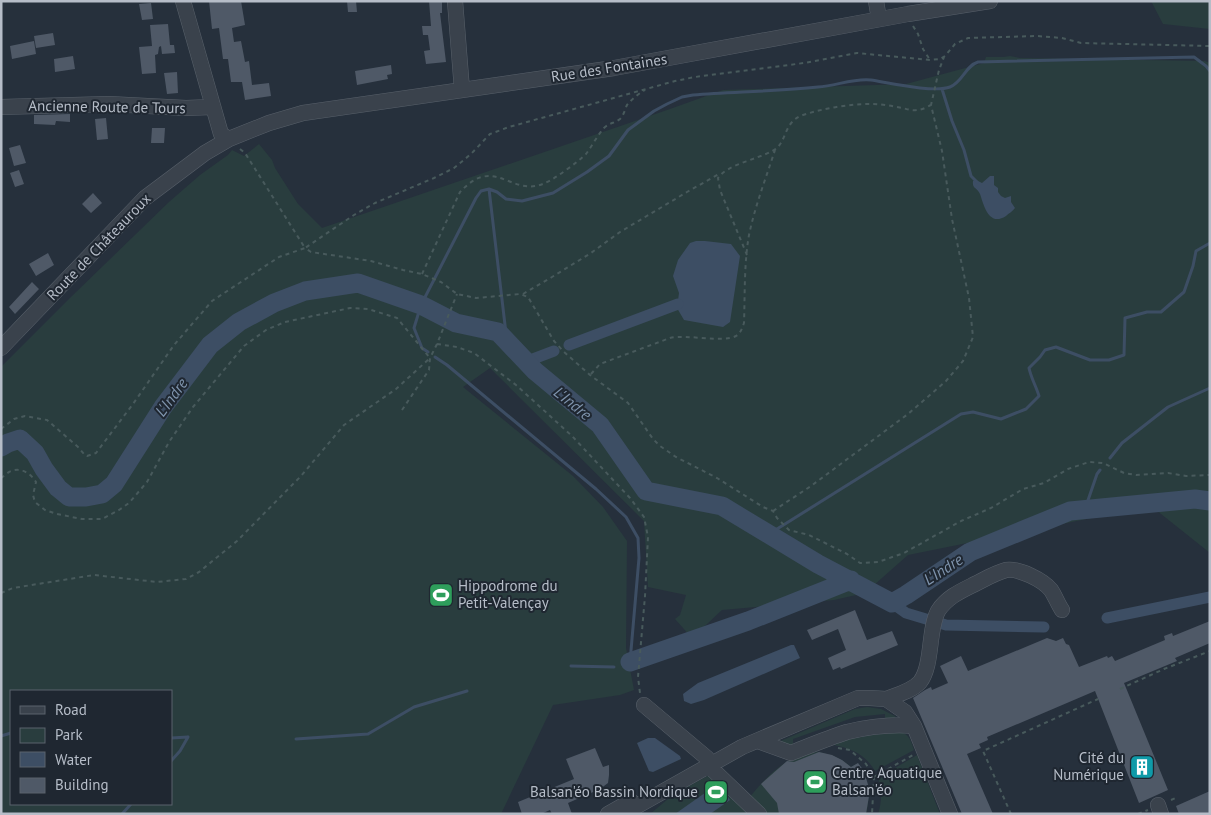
<svg xmlns="http://www.w3.org/2000/svg" width="1211" height="815" viewBox="0 0 1211 815" font-family="'PT Sans',sans-serif">
<style>
.green{fill:#293d3e;fill-rule:evenodd}
.water{fill:#3d4e64}
.lines{fill:none;stroke-linecap:round;stroke-linejoin:round}
.stream{stroke:#3d4e64;stroke-width:3}
.canal{stroke:#3d4e64;stroke-width:11}
.river{stroke:#3d4e64;stroke-width:19}
.building{fill:#4f5967}
.minor-casing{stroke:#58606a;stroke-width:16}
.path{stroke:#485a5c;stroke-width:2;stroke-dasharray:4 4;stroke-linecap:butt}
.minor{stroke:#3a424c;stroke-width:15}
.labels{text-anchor:middle;stroke-width:4;stroke-linejoin:round;paint-order:stroke}
.street-label{font-size:15px;fill:#b6bdc8;stroke:#1f2731}
.poi-label{font-size:15px;fill:#b6bdc8;stroke:#1f2731;text-anchor:start}
.water-label{font-size:16px;font-style:italic;fill:#7f94ad;stroke:#1f2731}
</style>
<rect width="100%" height="100%" fill="#26303c"/>
<!-- green -->
<path class="green" d="M1151,1H1210V29L1163,24Z
M1010,56L1020,58L1205,61L1210,63V553L1151,506L908,555L865,593L834,600L722,610L692,638L675,619L680,615L686,595L648,587L644,521L490,368L463,387L573,476L603,507L627,541L626,648L634,690L620,695L553,705L501,814H1V367L72,296L169,202L200,175L228,155L232,150L244,156L259,144L272,160L275,168L298,204L322,228L670,109L723,90L906,84L984,63L986,57H1004ZM11,691H171V804H11Z
M867,707L881,709L895,716L896,719L885,722V714L855,717L793,739V747L776,743L855,709Z
M900,732C910,734 911,742 914,750L875,771C865,754 852,749 834,745L835,743C856,737 877,734 900,732Z
M818,752C831,754 841,758 851,767L858,763C869,779 871,795 866,814H650L674,794L713,773L744,804C764,780 784,754 818,752Z
M917,755L940,814H878C882,801 882,790 878,778Z"/>
<!-- water -->
<path class="water" d="M990,176H994V185L998,188V192L1001,196L1005,198L1011,196V202L1015,208C1012,212 1009,213 1006,216C989,227 984,206 980,194C977,187 972,189 973,181L976,180L982,183Z
M696,241H705L731,244L740,256L730,322L723,327L684,320L677,308L679,293L673,276L678,260L690,243Z
M791,645H794L800,658L704,700L691,704L684,701L683,694L698,683Z
M648,738H655L680,756L681,759L653,772L649,771L637,743Z
M719,783L730,800L710,814H675Z"/>
<g class="lines">
<!-- stream -->
<path class="stream" d="M942,89L952,121L964,150L971,176L977,182
M489,189L507,342
M428,352L422,348L414,328L421,305L476,198L481,191L489,189L497,192L506,199L522,201L553,193L587,172L609,156L628,130L654,111L667,104L682,97L693,95C735,92 777,91 818,87C836,86 853,78 871,80C890,83 934,93 950,87C963,82 965,66 978,62L1194,57L1206,66L1210,71
M435,357L447,365L596,489L626,517L638,538L639,558L630,662
M1110,458L1122,443L1168,407L1210,388
M1085,509L1097,474L1100,470
M769,534L961,414L973,412L1001,419L1026,409L1039,396C1036,386 1031,378 1029,368L1040,357L1045,350L1056,347L1090,360H1109L1124,355L1125,318L1147,312H1161L1184,292L1193,266L1196,251L1210,243
M571,666L614,667
M1,736L11,733
M171,738L188,737
M296,739L368,734L414,707L467,691
M171,761L180,751L188,737
M122,814L131,804"/>
<!-- canal -->
<path class="canal" d="M569,345L678,304
M525,362L554,351
M892,603L906,613L946,625L1044,627
M1107,618L1210,597"/>
<!-- river -->
<path class="river" d="M1,447L8,443L20,439L35,453L44,469L58,488L69,497H86L102,494L114,484L163,407L210,345L239,322L274,303L305,291L358,283L421,305L456,323L498,332L535,371L600,425L646,491L722,506L818,564L892,603L906,595L970,552L1070,511L1195,499L1210,501
M630,662L748,621L851,580"/>
</g>
<!-- building -->
<path class="building" d="M209,1H241L245,25L232,28L234,42L241,41L245,62L249,61L252,85L269,83L271,96L245,100L242,82H231L228,59H223L219,28L212,29Z
M347,1H356L357,12H348Z
M429,1H442V13H440L446,62L426,64L424,51L430,50L428,35H423L422,26H431Z
M151,3L153,19L142,20L139,4Z
M168,24L170,45H174L175,53L162,54L161,46L159,47L158,54L155,55L156,73L142,74L139,47L152,46L150,25Z
M53,33L55,45L36,48L34,36Z
M34,41L36,54L12,59L10,46Z
M73,56L75,69L55,72L54,59Z
M391,65L392,74L387,75L388,79L357,85L355,71Z
M177,72L178,93L167,94L164,73Z
M70,114V122L56,121L55,125L34,124V115Z
M106,118L108,139L97,140L95,119Z
M152,128H165L164,143H151Z
M20,145L26,163L14,166L9,148Z
M19,170L24,184L15,187L10,173Z
M93,193L102,203L91,213L82,204Z
M48,253L54,265L36,276L29,264Z
M32,282L39,289L15,314L9,307Z
M855,610L867,640L892,631L898,645L841,669L840,667L833,670L828,658L846,650L838,629L812,640L807,630Z
M1210,621V643L1175,658L1177,661L1124,683L1168,790L1139,803L1095,691L987,737L988,740L979,744L981,748L967,754L993,814H962L913,698L925,690L931,687L932,690L948,683L940,666L961,656L968,671L1047,638L1056,641L1063,638L1066,644L1069,645L1079,667L1107,656L1108,658L1112,656L1115,661L1165,640L1164,636L1172,633L1173,636Z
M595,748L603,767L609,765V775L608,783L600,789L568,803L572,814H552L550,810L541,814H522L518,802L574,779L566,759Z
M819,752L832,755L842,760L851,767L858,763L864,771L869,788V796L866,814H779L777,803L761,784L787,761L794,762Z
M1210,791V814H1179L1176,806Z"/>
<g class="lines">
<defs>
<path id="minor" d="M183,1L221,134L229,139
M455,1L462,90
M876,1L879,19
M1,107L109,104L186,108L212,107
M1,348L145,198L205,153L229,139L269,123L303,113L614,68L908,14L990,1
M886,699C897,695 912,691 920,682C933,665 928,630 938,611C947,597 961,591 975,584C985,579 995,573 1006,570C1019,568 1043,580 1051,590C1055,596 1058,604 1062,610
M644,705L707,758L709,765L712,769L759,814
M758,741L791,753C809,746 828,738 847,732C868,727 892,724 914,726
M1158,805L1161,814
M608,814L631,801
M623,814L742,747L858,698H870L886,699L905,712L914,726L950,814"/>
</defs>
<!-- minor casing -->
<use href="#minor" class="minor-casing"/>
<!-- path -->
<path class="path" d="M913,26L918,34L923,49L930,60
M240,149L245,153L305,248L354,215L375,203L434,178L454,168L471,154L490,134L509,127L675,81L695,77L804,63L857,53L930,60L940,59L945,56L955,44L968,38L1037,36L1062,38L1081,43L1210,46
M747,255L720,190L718,178C726,165 758,159 772,151C788,144 782,122 803,115C825,108 849,104 872,104C882,104 892,106 902,108C907,109 912,111 917,110C922,110 927,107 931,105
M422,274L460,192C466,186 473,179 482,177C503,171 519,195 545,183C555,179 579,161 586,154C592,146 597,136 604,128C609,123 615,123 620,119C624,115 625,109 627,105C632,99 638,94 645,90
M523,294L552,277L591,253L620,232L687,192L719,174
M437,344L457,347L474,353L516,385L572,436L630,498L644,517L648,537L645,596L638,677L640,693
M591,374L600,364L670,338C687,334 723,343 736,336C741,333 742,328 744,323C745,294 744,263 749,235C755,206 766,178 775,150
M402,410L429,370L430,358L437,344L457,294
M1,429L14,419L25,416L47,420L78,447L84,454L87,456L96,453L133,404L174,345L212,301L279,257L305,248L311,252L371,261L403,270L422,274L441,282L457,294L476,298L520,294L528,297L554,341L563,351L590,375L628,403L653,439L660,446L676,457L717,478L763,507L773,511L777,518L789,530L809,535L847,554L860,563L878,562L904,553L961,521L991,508L1023,489L1044,483L1068,469L1089,462L1103,463L1124,473L1136,475L1168,473L1186,476L1210,475
M1,478C4,476 8,472 11,471C22,467 31,474 36,482L33,495L35,502L45,510L57,514L82,519H102L119,510L129,503L147,482L169,442L193,407L244,346L266,330L285,322L350,308L368,309L397,318L430,358
M773,511L811,486L908,414L946,381L963,361L973,337L969,298L952,219L942,151L931,105L939,70L944,57
M1,593L13,588L94,575L157,582L186,579L199,572L237,541L301,476L344,425L396,389L430,358
M1120,689L1164,669L1210,651
M838,748L850,750L866,764L874,777L872,814
M874,777L913,755
M1171,800L1178,797
M1011,814L983,751L1098,699
M1138,814L1148,810"/>
<!-- minor -->
<use href="#minor" class="minor"/>
</g>
<!-- icons -->
<defs>
<symbol id="stadium-square" viewBox="-11 -11 22 22"><rect x="-9" y="-9" width="18" height="18" rx="4" fill="#2e9e5b" stroke="#1f2731"/><path d="M0-5a6.5 5 0 1 0 0 10a6.5 5 0 1 0 0-10ZM-3.5-1.8h7v3.6h-7Z" fill="#fff"/></symbol>
<symbol id="building-square" viewBox="-11 -11 22 22"><rect x="-9" y="-9" width="18" height="18" rx="4" fill="#0f9aa8" stroke="#1f2731"/><path d="M-4-6H4V6H1V3H-1V6H-4ZM-2.5-4.3h1.7v1.8h-1.7ZM.8-4.3h1.7v1.8H.8ZM-2.5-1h1.7V.8h-1.7ZM.8-1h1.7V.8H.8Z" fill="#fff"/></symbol>
</defs>
<g fill-rule="evenodd">
<use href="#stadium-square" x="427" y="581" width="28" height="28"/>
<use href="#building-square" x="1128" y="753" width="28" height="28"/>
<use href="#stadium-square" x="801" y="768" width="28" height="28"/>
<use href="#stadium-square" x="702" y="778" width="28" height="28"/>
</g>
<g class="labels">
<!-- street labels -->
<g class="street-label">
<text transform="translate(609 68) rotate(-9)" y="5">Rue des Fontaines</text>
<text transform="translate(107 107) rotate(1)" y="5">Ancienne Route de Tours</text>
<text transform="translate(99 247) rotate(-46)" y="5">Route de Châteauroux</text>
</g>
<!-- poi labels -->
<g class="poi-label">
<text x="458" y="591">Hippodrome du<tspan x="458" dy="17">Petit-Valençay</tspan></text>
<text x="1124" y="763" text-anchor="end">Cité du<tspan x="1124" dy="17">Numérique</tspan></text>
<text x="832" y="778">Centre Aquatique<tspan x="832" dy="17">Balsan'éo</tspan></text>
<text x="698" y="797" text-anchor="end">Balsan'éo Bassin Nordique</text>
</g>
<!-- water labels -->
<g class="water-label">
<text transform="translate(171 397) rotate(-54)" y="6">L'Indre</text>
<text transform="translate(573 403) rotate(39)" y="6">L'Indre</text>
<text transform="translate(943 569) rotate(-33)" y="6">L'Indre</text>
</g>
</g>
<!-- border -->
<rect width="1211" height="815" fill="none" stroke="#b6bdc8" stroke-width="5"/>
<!-- legend -->
<rect x="10" y="690" width="162" height="115" fill="#1f2731" stroke="#5b636d"/>
<rect x="20" y="706" width="25" height="8" fill="#3a424c" stroke="#5b636d"/>
<text x="55" y="715" font-size="15" fill="#b6bdc8">Road</text>
<rect x="20" y="728" width="25" height="15" fill="#293d3e" stroke="#5b636d"/>
<text x="55" y="740" font-size="15" fill="#b6bdc8">Park</text>
<rect x="20" y="752" width="25" height="15" fill="#3d4e64" stroke="#5b636d"/>
<text x="55" y="765" font-size="15" fill="#b6bdc8">Water</text>
<rect x="20" y="778" width="25" height="15" fill="#4f5967" stroke="#5b636d"/>
<text x="55" y="790" font-size="15" fill="#b6bdc8">Building</text>
</svg>
